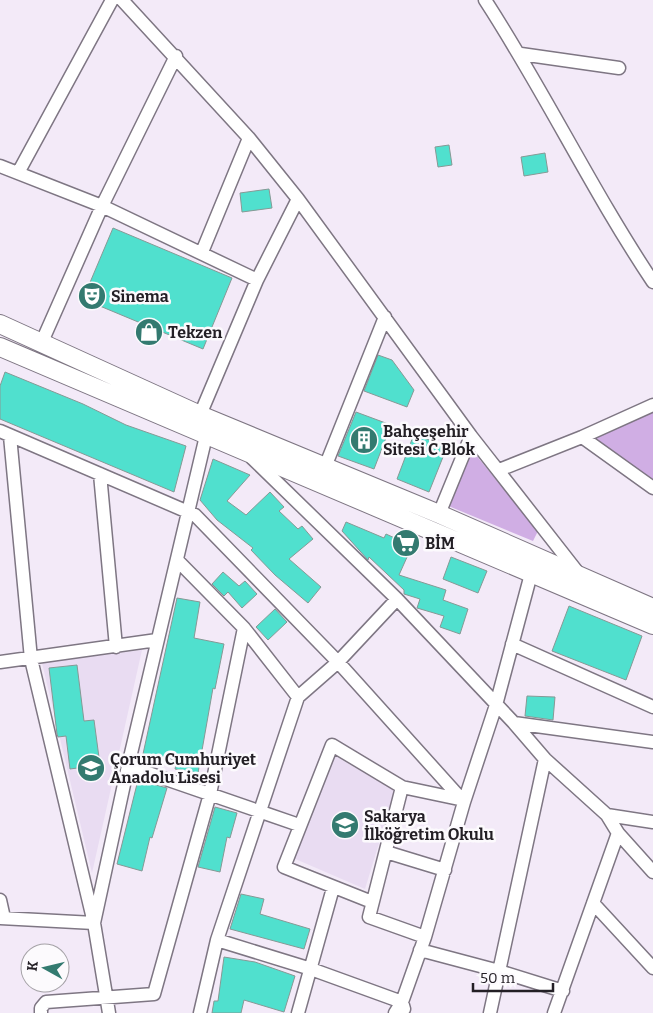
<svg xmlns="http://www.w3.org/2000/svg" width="653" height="1013" viewBox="0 0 653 1013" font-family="Bitter,serif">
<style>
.built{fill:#e9dcf2}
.green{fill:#d0aee4}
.building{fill:#50e0ce;stroke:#869995}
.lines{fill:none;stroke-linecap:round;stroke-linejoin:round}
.street-casing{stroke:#7e7683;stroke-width:15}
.secondary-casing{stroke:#7e7683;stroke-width:20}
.street{stroke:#fff;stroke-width:12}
.secondary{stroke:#fff;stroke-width:18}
.labels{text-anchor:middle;stroke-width:5;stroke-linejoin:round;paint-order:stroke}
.poi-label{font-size:16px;font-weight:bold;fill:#231f25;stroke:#fcfafd;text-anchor:start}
</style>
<rect width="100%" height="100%" fill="#f3eaf8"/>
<!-- built -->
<path class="built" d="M142,650L92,873L42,663Z
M330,753L395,791L365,889L293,858Z"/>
<!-- green -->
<path class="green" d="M653,410V482L593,437Z
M471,449L538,531L533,541L446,505Z"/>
<!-- building -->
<path class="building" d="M449,145L452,165L438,167L435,147Z
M545,153L548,172L524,176L521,157Z
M269,189L272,208L242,212L240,193Z
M113,228L232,278L203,349L83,299Z
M378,355L392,360L414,390L407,407L364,391Z
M5,372L83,404L126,425L186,446L174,492L0,419V386Z
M356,412L391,425L374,469L338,456Z
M414,434L447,447L429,492L397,479Z
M213,459L250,475L227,501L246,515L270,492L284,507L279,511L298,529L302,526L313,539L289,559L321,587L308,603L275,575L251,550L253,548L217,520L200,500Z
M346,522L384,538L386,534L412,546L399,575L446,590L443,600L468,609L460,634L440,627L444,616L417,608L420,599L404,594V590L369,557L368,560L342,531Z
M451,557L487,571L478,593L443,579Z
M223,572L239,586L245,581L257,594L242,608L228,592L224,596L212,584Z
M177,598L200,602L194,638L224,644L215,689L213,688L198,773L175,769L177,760L143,754Z
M569,606L642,636L626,680L552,651Z
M275,609L287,622L268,640L256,627Z
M77,665L84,721L94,720L100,765L70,769L66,736L58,737L57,734L49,668Z
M527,696L555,697L553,720L525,716Z
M138,780L167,788L152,838L150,837L142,871L117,864Z
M215,807L237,813L230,838L227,837L220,872L198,867Z
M241,894L264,899L260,914L310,929L304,949L230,929Z
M224,957L255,962L295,976L284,1012L244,1000L241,1013H212L214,1001H218Z"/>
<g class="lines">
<defs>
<path id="street" d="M122,0L249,138L298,199L471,436L579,574
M485,0C545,92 592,191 653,282
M521,54L619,68
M0,166L102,206L257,280
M18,173L112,0
M202,252L249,138
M41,344L102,206L176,56
M200,415L257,280L298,199
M0,431L195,515L338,662L464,802
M10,436L31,659L94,923L109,1013
M582,437L653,488
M252,458L397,599L514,723L545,759L607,815L618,833L653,872
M325,467L385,317
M499,470L582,437L653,405
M100,474L116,647
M439,514L471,436
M178,561L244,628L298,697
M512,644L653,707
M0,662L157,640
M514,723L653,742
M128,766L299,825
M402,787L369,917L425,937
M607,815L653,822
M386,852L445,870
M0,900L4,918
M372,902L284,867L332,745L402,787L459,799
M593,903L653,968
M0,918L94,923L128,766L206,436
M217,940L311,969L402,1002L404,1009
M420,950L499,971L563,991
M41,1013V1008L46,1002L154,994L210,794L244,628
M200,1013L217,940L298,697L338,662L397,599
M298,1013L333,888
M395,1013L402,1002L425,937L464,802L496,705L531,574
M490,1013L545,759
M554,1013L618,833"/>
<path id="secondary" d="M0,324L200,415L439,514L653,608
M0,347L653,625"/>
</defs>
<!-- street casing -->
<use href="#street" class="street-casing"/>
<!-- secondary casing -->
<use href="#secondary" class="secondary-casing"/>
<!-- street -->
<use href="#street" class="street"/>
<!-- secondary -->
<use href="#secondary" class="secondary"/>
</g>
<!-- icons -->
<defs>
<symbol id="theatre-disc" viewBox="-11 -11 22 22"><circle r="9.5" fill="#337a70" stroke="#fcfafd"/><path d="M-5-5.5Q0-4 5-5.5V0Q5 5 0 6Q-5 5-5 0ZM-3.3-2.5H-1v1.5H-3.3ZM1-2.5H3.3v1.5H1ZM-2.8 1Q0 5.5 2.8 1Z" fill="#fff"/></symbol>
<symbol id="shop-disc" viewBox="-11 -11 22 22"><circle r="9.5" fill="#337a70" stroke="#fcfafd"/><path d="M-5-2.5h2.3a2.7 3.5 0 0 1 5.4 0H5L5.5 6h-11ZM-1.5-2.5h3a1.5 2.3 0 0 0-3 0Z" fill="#fff"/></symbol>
<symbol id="building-disc" viewBox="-11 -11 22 22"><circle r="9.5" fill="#337a70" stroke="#fcfafd"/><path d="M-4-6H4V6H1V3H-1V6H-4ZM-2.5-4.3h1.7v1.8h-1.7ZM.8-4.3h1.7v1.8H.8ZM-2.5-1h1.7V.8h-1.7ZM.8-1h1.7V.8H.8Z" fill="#fff"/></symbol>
<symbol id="supermarket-disc" viewBox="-11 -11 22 22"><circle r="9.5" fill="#337a70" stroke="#fcfafd"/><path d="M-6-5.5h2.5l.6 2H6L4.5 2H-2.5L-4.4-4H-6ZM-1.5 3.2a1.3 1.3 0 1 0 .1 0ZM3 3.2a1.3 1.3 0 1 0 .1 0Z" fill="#fff"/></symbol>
<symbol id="school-disc" viewBox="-11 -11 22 22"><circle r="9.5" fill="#337a70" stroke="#fcfafd"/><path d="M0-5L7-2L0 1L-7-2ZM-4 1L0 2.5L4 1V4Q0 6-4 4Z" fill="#fff"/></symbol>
</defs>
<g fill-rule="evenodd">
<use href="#theatre-disc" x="76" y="280" width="32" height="32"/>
<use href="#shop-disc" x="133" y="316" width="32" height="32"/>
<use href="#building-disc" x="348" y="424" width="32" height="32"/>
<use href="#supermarket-disc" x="390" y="527" width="32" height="32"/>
<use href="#school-disc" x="75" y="752" width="32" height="32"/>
<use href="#school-disc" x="329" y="809" width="32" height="32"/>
</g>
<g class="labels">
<!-- poi labels -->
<g class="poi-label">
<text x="111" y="302">Sinema</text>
<text x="168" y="338">Tekzen</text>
<text x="383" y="437">Bahçeşehir<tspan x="383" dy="18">Sitesi C Blok</tspan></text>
<text x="425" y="549">BİM</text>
<text x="110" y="765">Çorum Cumhuriyet<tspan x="110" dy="18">Anadolu Lisesi</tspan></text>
<text x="364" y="822">Sakarya<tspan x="364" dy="18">İlköğretim Okulu</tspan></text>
</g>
</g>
<!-- north arrow -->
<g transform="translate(45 968) rotate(278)"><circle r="24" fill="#fcfafd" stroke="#a5a2a7"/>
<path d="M0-4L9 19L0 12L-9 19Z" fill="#337a70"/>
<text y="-8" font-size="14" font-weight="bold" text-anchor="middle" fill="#231f25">K</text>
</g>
<!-- scale -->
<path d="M473 983v8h80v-8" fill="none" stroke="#231f25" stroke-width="2.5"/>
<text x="480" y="983" font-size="15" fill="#231f25" stroke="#fcfafd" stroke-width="4" paint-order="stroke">50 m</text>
</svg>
